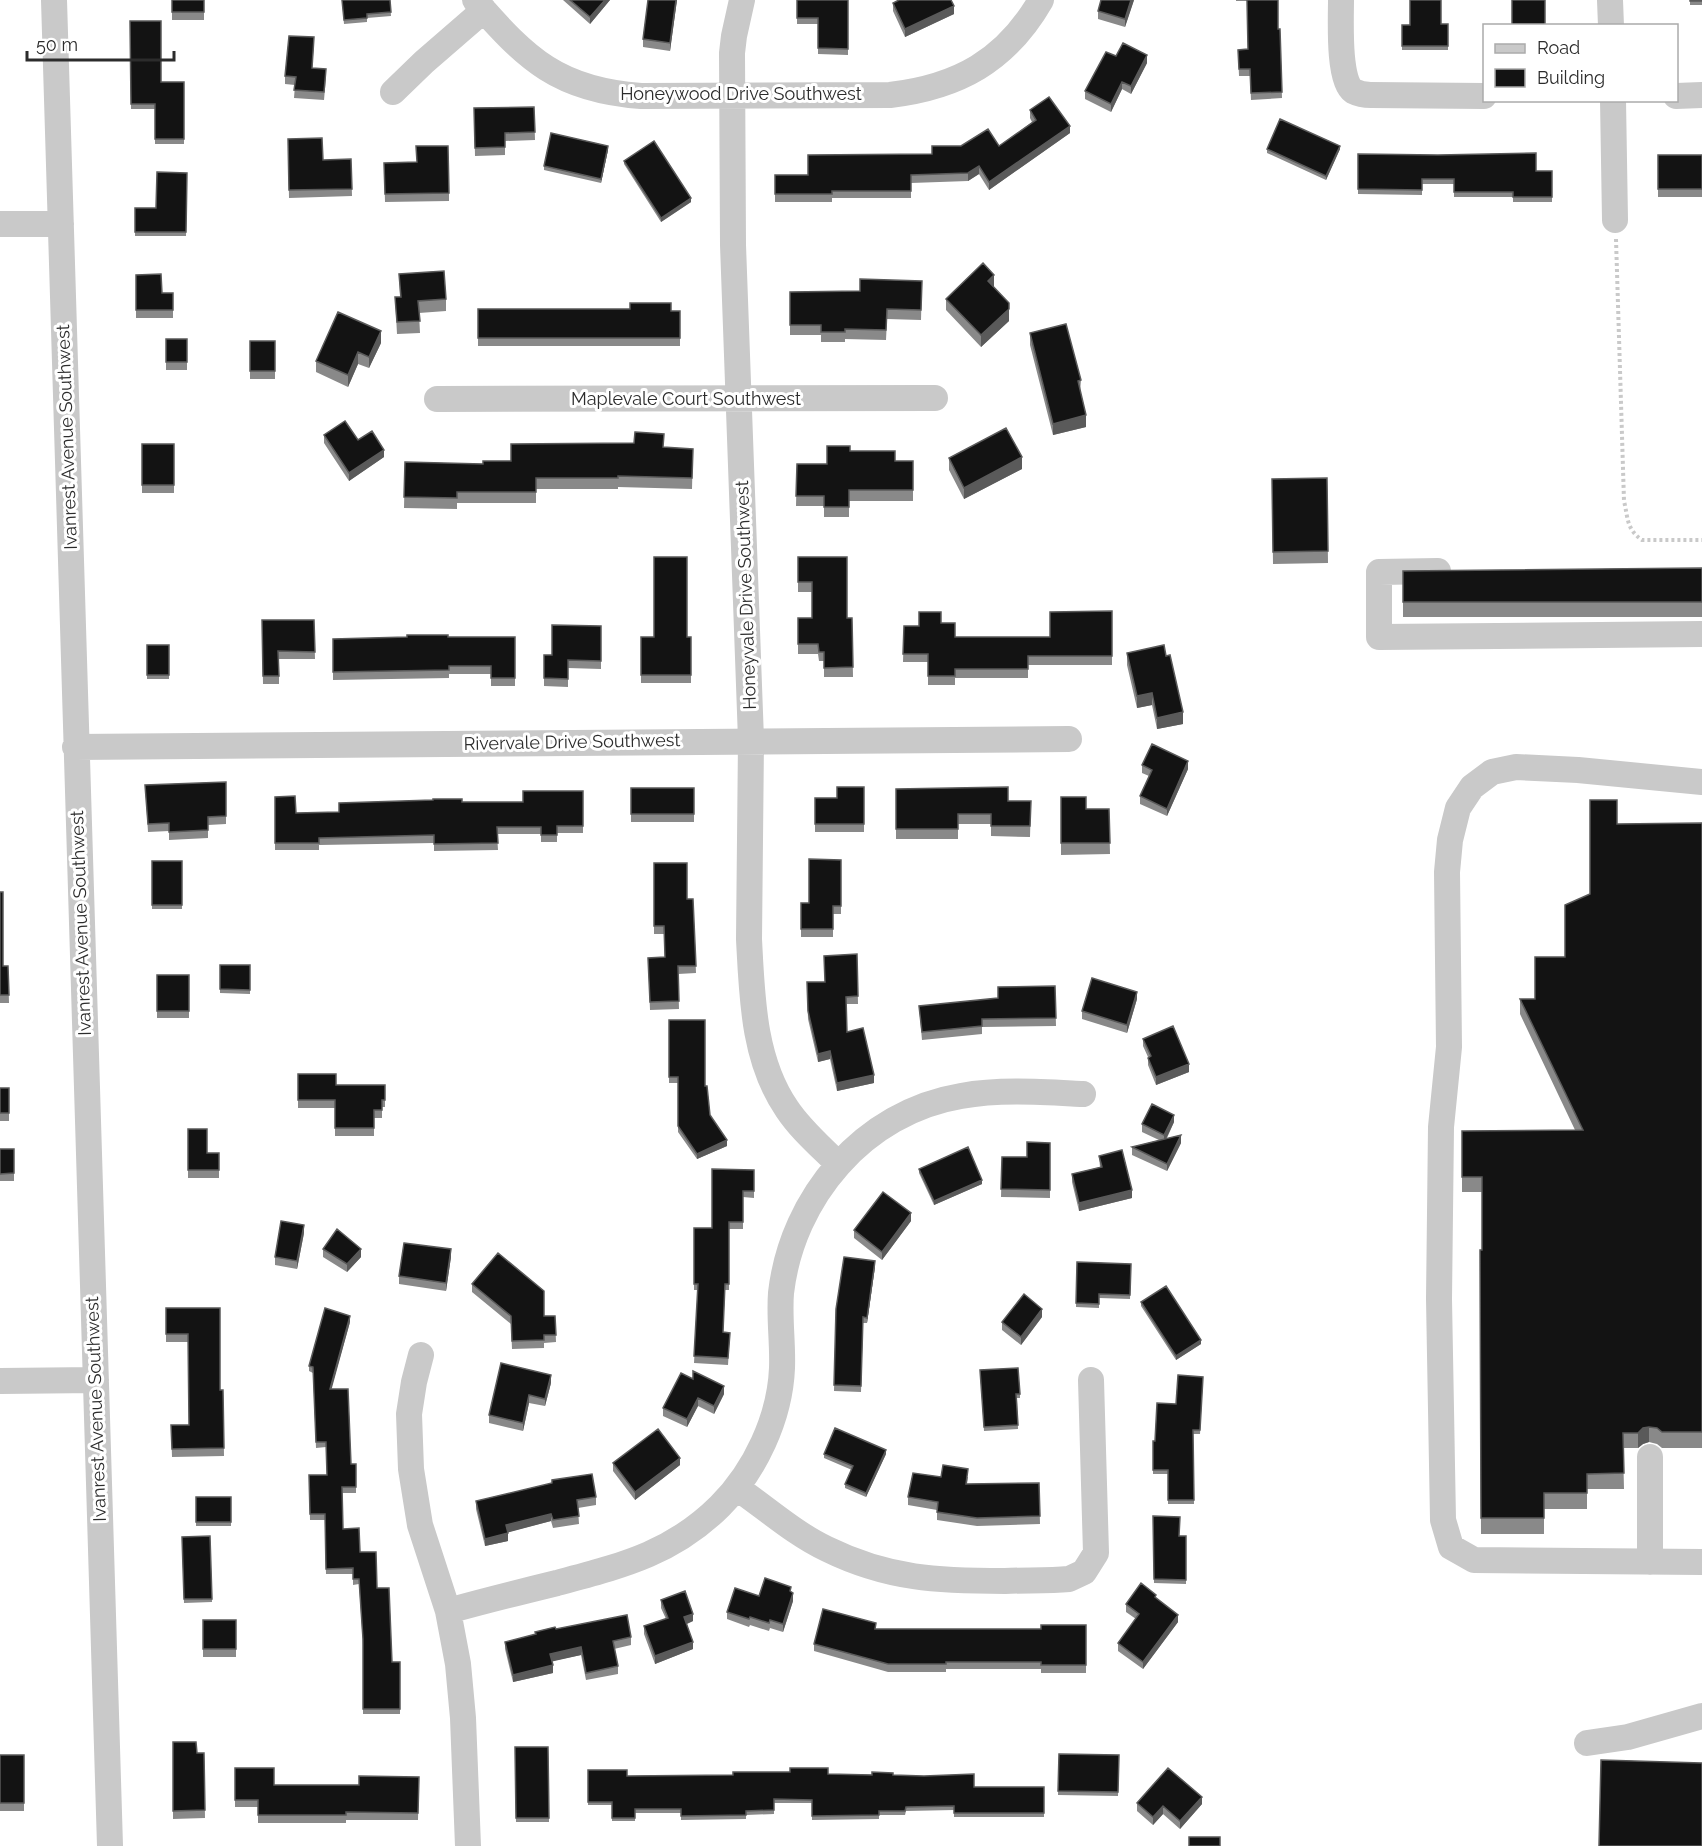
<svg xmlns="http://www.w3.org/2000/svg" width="1702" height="1846" viewBox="0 0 1702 1846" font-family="Raleway,sans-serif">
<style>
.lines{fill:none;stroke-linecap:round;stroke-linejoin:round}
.path{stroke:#c9c9c9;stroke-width:4;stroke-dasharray:3 3;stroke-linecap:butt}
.minor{stroke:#c9c9c9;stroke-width:26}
.wall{fill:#898989}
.shaded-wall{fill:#5a5a5a}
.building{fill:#131313;stroke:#5a5a5a;stroke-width:1.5}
.labels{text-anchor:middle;stroke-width:6;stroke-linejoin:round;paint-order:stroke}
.street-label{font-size:18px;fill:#2c2c2c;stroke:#fff}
</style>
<rect width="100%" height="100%" fill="#fff"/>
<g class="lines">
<!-- path -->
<path class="path" d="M1616,239L1624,501C1628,517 1626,529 1642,540H1702"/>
<!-- minor -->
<path class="minor" d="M54,0L110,1846
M475,0C527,60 559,90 641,96L890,95C958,87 1006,61 1041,0
M742,0L734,36L732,53L733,245L751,740L749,939C752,996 753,1060 787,1109C801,1130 820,1146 838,1164
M1341,0C1341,19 1338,81 1353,91C1359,94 1366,95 1371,95L1484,96
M1610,0L1611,26
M393,92L424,62L484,10
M1676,96L1702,95
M1613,100L1615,220
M0,224H61
M437,399L935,398
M1438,571L1379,572V637L1702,634
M75,747L1069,739
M1702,782L1578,770L1516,767L1492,772L1472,787L1458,808L1450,840L1447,872L1449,1047L1441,1127L1439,1299L1443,1520L1451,1547L1474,1560L1702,1562
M421,1355L414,1382L409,1414L411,1469L420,1525L448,1611L458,1664L463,1718L468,1846
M0,1381L96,1380
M1650,1457V1562
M737,1488C766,1508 795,1534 827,1549C888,1579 939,1581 1005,1581C1026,1580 1048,1581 1069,1579L1084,1572L1096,1553L1091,1380
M448,1611C484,1601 520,1592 557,1583C620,1566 672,1554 720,1506C755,1471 780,1418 782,1368C783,1343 779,1318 781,1293C792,1197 864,1112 961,1096C1001,1089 1042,1092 1083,1094
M1587,1743L1628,1737L1702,1716"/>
</g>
<!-- wall -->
<path class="wall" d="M172,0H204V20H172Z
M342,0H390L391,16L367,18V22L344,24Z
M563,0H610L590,24Z
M648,0H677L670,51L643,47V39Z
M797,0H848V55L818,54V24H797Z
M1134,0L1125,27L1098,19V11Z
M1236,0H1278V29H1280L1282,98L1251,100L1250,76H1239L1238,50L1248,49L1247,1H1236Z
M1690,0H1702V5H1690Z
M893,3L954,14L905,37L893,11Z
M130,21L161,82H184V144H155V109H131Z
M1448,24V50H1402V25Z
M314,45L312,68L326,77L324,100L294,98L295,85L285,84V76Z
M1116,56L1147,63L1131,94L1122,89L1111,112L1085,99V91Z
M534,107L535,140L505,141V155L475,156L474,108Z
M1030,110L1070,133L989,190L979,174L968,181L911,183V198H832V202H775V175H808L932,154L999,146L1032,122L1030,118Z
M288,139L323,160L351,159L352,196L289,198Z
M1267,149H1340L1326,180L1267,153Z
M608,150L601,183L544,170V166Z
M1358,154L1536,171H1552V202H1513V197H1454V184H1422V195L1358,194Z
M1658,155H1702V197H1658Z
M624,161L691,202L661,222L624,164Z
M384,163L449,193V201L385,202Z
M187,173L186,236H135V208H156Z
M399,274L446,299V311L419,313L420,333L397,334L395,297H400Z
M136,275L162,293H173V318H136Z
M922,281L921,320L887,319L886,340L845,339V342H821V335H790V292L860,291Z
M994,287L1009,321L981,347L946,310V299Z
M478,309L680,311V346H478Z
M1030,333L1081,380L1080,392L1086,427L1053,435L1030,345Z
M166,339H187V370H166Z
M250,341H275V379H250Z
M381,343L369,368L358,364L348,387L316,372V361Z
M324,435L358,440L384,457L349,481L324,443Z
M142,444H174V493H142Z
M664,447L693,449L692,489L618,487V489H536V503H457V509L404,508L405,462L483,464Z
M850,451L895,461H913V501H849V517H824V506H796L797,464H827Z
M949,458L1022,469L964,499L949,470Z
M1327,478L1328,563L1273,564L1272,479Z
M798,557L847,618H852L853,677H824V661H819L818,654H798V618H812V592H798Z
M1702,568V617H1403V571Z
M1112,611V665H1028V678H955V685H928V662H903L904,626H919L941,623L955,637H1050Z
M262,620H314L315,659H279V684H263Z
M601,626V669L568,668V687L544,686V655H552Z
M515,637V686H491V674H449V678L333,680V639Z
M641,637H691V683H641Z
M147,645H169V679H147Z
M1127,653L1183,724L1157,729L1152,705L1137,708L1127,665Z
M1142,765L1188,769L1167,816L1140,804V796L1149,776L1142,773Z
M226,782V824L208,825V838L169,840V831L148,832L145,785Z
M864,787V832H815V798H837Z
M631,788H694V822H631Z
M896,789L1008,801H1031L1030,837L991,836V824H958V839H896Z
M583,791V833H557V842H541V834H497L498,850L434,851V843L319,845V850H275V797L296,813L339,812L462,802H523Z
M1061,797L1086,809H1109L1110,854L1061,855Z
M1702,823V1448H1662L1657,1444L1649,1442L1643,1444L1638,1448H1623L1624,1489H1587V1509H1544V1534H1481L1480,1250H1482V1192H1462V1131L1575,1130L1520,1014V999H1535L1565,957L1617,824Z
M841,860V914H833V937H801V903H809Z
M152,861H182V909H152Z
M654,863L687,899H693L696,973L678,974L679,1009L650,1010L648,958L665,957L664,934H654Z
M0,892L3,966H8L9,1003H0Z
M857,954L858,1004H846L847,1032L874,1083L837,1091L830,1059L818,1062L808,1019L807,982H824Z
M220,965H250V994L220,993Z
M157,975H189V1018H157Z
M1055,986L1056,1026L982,1027V1034L922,1040L919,1006L998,998Z
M1137,999L1127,1033L1082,1019V1011Z
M669,1020L705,1086L710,1115L727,1146L697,1159L678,1132V1083H669Z
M1143,1039L1189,1072L1156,1085L1148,1065V1057L1143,1046Z
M298,1074L336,1085H385V1107H382V1118H374V1136H335V1108H298Z
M0,1088H9V1121H0Z
M1174,1122L1167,1138L1181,1143L1167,1171L1132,1155V1147L1159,1140L1142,1132V1124Z
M188,1129L207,1153H219V1178H188Z
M1050,1143V1198L1001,1197L1002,1157H1027Z
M0,1149H14V1181H0Z
M1099,1156L1132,1198L1079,1211L1072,1182V1174L1100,1167Z
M919,1169L982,1184L934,1205L919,1173Z
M754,1170V1198L743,1197V1229H729V1290H725L723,1332L730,1333L728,1365L694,1363L698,1290H694V1228H712Z
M911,1221L882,1260L854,1238V1230Z
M304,1233L297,1269L275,1265V1257Z
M323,1249L361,1257L347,1272L323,1257Z
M451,1257L446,1291L399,1284V1276Z
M1077,1262L1131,1264L1130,1299L1099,1298V1308L1076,1307Z
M875,1267L867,1323H863L861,1392L834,1391L836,1309Z
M472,1284L544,1316H555L556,1342L544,1343V1348L512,1349L511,1324L472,1292Z
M1141,1302L1201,1344L1176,1360L1141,1306Z
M166,1308H220V1390H223L224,1456L172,1457L171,1425H189L188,1342H166Z
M1042,1317L1021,1345L1002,1330V1322Z
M350,1322L331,1389L351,1464H356V1493H342L343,1529L360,1552L377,1588L392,1662H400V1714H363V1645L359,1584L353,1585V1574H326L325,1520H310L309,1475H327L326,1447L316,1448L313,1373L309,1371V1366Z
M980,1370L1020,1394V1398H1017L1018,1429L984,1431Z
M681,1373L724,1394L714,1414L698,1406L687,1427L663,1416V1408Z
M1203,1377L1200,1434H1193L1194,1504H1168V1474H1153V1441H1155L1176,1404Z
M551,1383L545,1406L529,1403L523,1431L489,1423V1415Z
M824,1454H886L866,1497L845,1488V1484L852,1470L824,1458Z
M613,1463L680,1465L635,1500L613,1471Z
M941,1477H968L967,1484L1039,1483L1040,1524L977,1526L937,1520V1510L908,1505V1497Z
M196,1497H231V1526H196Z
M596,1497V1505L578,1508L579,1524L553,1528L551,1521L508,1532V1541L485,1546L476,1509V1501Z
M1153,1516L1180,1536H1186V1584L1154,1583Z
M210,1536L212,1602L184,1603L182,1537Z
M791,1592L793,1601L783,1632L770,1628L769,1631L750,1625L749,1627L727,1619V1612L759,1596Z
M1156,1598L1178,1622L1143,1669L1118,1651V1643L1136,1619L1126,1612V1604Z
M661,1600L693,1621L687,1624L693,1649L655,1664L644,1634V1626L666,1619L661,1608Z
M203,1620H236V1657H203Z
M1086,1625V1673H1041V1669H946V1672H888L814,1651V1644L876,1629H1041Z
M556,1629L631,1637V1645L614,1649L618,1666V1674L586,1680L581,1655L552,1661L553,1673L513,1682L505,1649V1642Z
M173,1742L197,1753H204L205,1818L173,1819Z
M515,1747H548L549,1822H516Z
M1059,1754L1119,1755L1118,1796L1058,1795Z
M0,1755H24V1811H0Z
M235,1768L274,1785H359L419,1777L418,1820H346V1823H258V1807H235Z
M588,1770L627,1776L828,1774L893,1775L974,1787H1044V1817H954V1810L906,1811L905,1815H879V1819L812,1820V1803H774V1814L746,1815V1819L681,1820V1813H635V1821H612V1805H588Z
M1137,1803L1202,1804L1180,1829L1163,1814L1153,1825L1137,1811Z"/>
<!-- shaded-wall -->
<path class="shaded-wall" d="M605,0H610L590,24V17Z
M676,0H677L670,51V43Z
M1131,0H1134L1125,27V19Z
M954,6V14L905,37V29Z
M1147,55V63L1131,94V86Z
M1122,82V89L1111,112V104Z
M1070,126V133L989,190V182Z
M608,146V150L601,183V179Z
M1340,146V149L1326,180V176Z
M979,166V174L968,181V173Z
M691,198V202L661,222V218Z
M994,275V287L988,281Z
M1009,309V321L981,347V335Z
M381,331V343L369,368V357Z
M358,352V364L348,387V375Z
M1086,415V427L1053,435V424Z
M384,450V457L349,481V473Z
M1022,457V469L964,499V488Z
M1152,693V705L1137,708V696Z
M1183,712V724L1157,729V718Z
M1188,761V769L1167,816V809Z
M1137,992V999L1127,1033V1025Z
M830,1051V1059L818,1062V1054Z
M1189,1064V1072L1156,1085V1077Z
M874,1075V1083L837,1091V1083Z
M1174,1115V1122L1164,1143V1135Z
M1181,1135V1143L1167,1171V1164Z
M727,1140V1146L697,1159V1154Z
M982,1180V1184L934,1205V1201Z
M1132,1190V1198L1079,1211V1203Z
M911,1213V1221L882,1260V1252Z
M304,1225V1233L297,1269V1261Z
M361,1249V1257L347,1272V1264Z
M451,1249V1257L446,1291V1283Z
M875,1261V1267L867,1323V1318Z
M1042,1309V1317L1021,1345V1337Z
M350,1316V1322L330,1395V1389Z
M1201,1340V1344L1176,1360V1356Z
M551,1375V1383L545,1406V1399Z
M724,1386V1394L714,1414V1406Z
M529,1395V1403L523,1431V1423Z
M698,1398V1406L687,1427V1419Z
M1649,1427V1442L1643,1444L1638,1448V1433L1643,1428Z
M886,1450V1454L866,1497V1493Z
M680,1458V1465L635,1500V1492Z
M551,1514V1521L506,1533V1525Z
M508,1533V1541L485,1546V1539Z
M793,1593V1601L783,1632V1624Z
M693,1614V1621L684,1625V1617Z
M1178,1615V1622L1143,1669V1662Z
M693,1642V1649L655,1664V1656Z
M581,1647V1655L550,1662V1654Z
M553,1665V1673L513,1682V1675Z
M1202,1797V1804L1180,1829V1821Z
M1163,1806V1814L1153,1825V1817Z"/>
<!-- building -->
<path class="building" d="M172,0H204V12H172Z
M342,0H390L391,12L367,14V18L344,20Z
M570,0H605L590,17Z
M648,0H676L670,43L643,39Z
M797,0H848V49L818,48V18H797Z
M899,0H951L954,6L905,29L893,3Z
M1101,0H1131L1125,19L1098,11Z
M1247,0H1278V29H1280L1282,92L1251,93L1250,69H1239L1238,50L1248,49Z
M1410,0H1441V24H1448V46H1402V25H1410Z
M1512,0H1545V26H1512Z
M1690,0H1702V1H1690Z
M130,21H161V82H184V139H155V104H131Z
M289,36L314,37L312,68L326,69L324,92L294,90L296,77L285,76Z
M1123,43L1147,55L1131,86L1122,82L1111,104L1085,91L1106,52L1116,56Z
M1049,97L1070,126L989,182L979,166L968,173L911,175V191H832V194H775V175H808V155L932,154V146H961L988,129L999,146L1036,120L1030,110Z
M534,107L535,132L505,133V147L475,148L474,108Z
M1280,119L1340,146L1326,176L1267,149Z
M551,133L608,146L601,179L544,166Z
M322,138L323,160L351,159L352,189L289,190L288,139Z
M654,141L691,198L661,218L624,161Z
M416,146H448L449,193L385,194L384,163L417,162Z
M1536,153V171H1552V197H1513V192H1454V179H1422V190L1358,189V154L1438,155Z
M1658,155H1702V189H1658Z
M157,172L187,173L186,232H135V208H156Z
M983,263L994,275L988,281L1009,303V309L981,335L946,299Z
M444,271L446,299L418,301L420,321L397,322L395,297H401L399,274Z
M161,274L162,293H173V310H136V275Z
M860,279L922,281L921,310L887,309L886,330L845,329V332H821V325H790V292L860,291Z
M630,303H671V311H680V338H478V309H630Z
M338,312L381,331L369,357L358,352L348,375L316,361Z
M1066,324L1081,380L1078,381L1086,415L1053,424L1030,333Z
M166,339H187V362H166Z
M250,341H275V371H250Z
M345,421L358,440L372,431L384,450L349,473L324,435Z
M1006,428L1022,457L964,488L949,458Z
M635,432L664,434L663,447L693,449L692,478L618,476V478H536V492H457V498L404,497L405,462L483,464V461H511V444L634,443Z
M142,444H174V485H142Z
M827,446H850V451H895V461H913V490H849V507H824V496H796L797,464H827Z
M1327,478L1328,551L1273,552L1272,479Z
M654,557H687V637H691V675H641V637H654Z
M798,557H847V618H852L853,667L824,668V652H819L818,644H798V618H812V582H798Z
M1702,568V602H1403V571Z
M1112,611V656H1028V669H955V676H928V654H903L904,626H919V612H941V623H955V637H1050V612Z
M262,620H314L315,652L278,651L279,676H263Z
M552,625L601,626V661L568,660V679L544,678V655H552Z
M407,635H448V637H515V678H491V666H449V670L333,672V639L407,637Z
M147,645H169V675H147Z
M1164,645L1166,656L1170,655L1183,712L1157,718L1152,693L1137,696L1127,653Z
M1152,744L1188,761L1167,809L1140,796L1152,770L1142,765Z
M226,782V816L208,817V830L169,832V823L148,824L145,785Z
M837,787H864V824H815V798H837Z
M1008,787V801H1031L1030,826H991V814H958V829H896V789Z
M631,788H694V814H631Z
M523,791H583V826H557V835H541V827H497L498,843L434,844V835L319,838V843H275V797L295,796L296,813L339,812V803L433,800V799H462V802H523Z
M1061,797H1086V809H1109L1110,843H1061Z
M1590,800H1617V824L1702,823V1432H1662L1657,1428L1649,1427L1643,1428L1638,1433H1623L1624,1473L1587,1474V1493H1544V1518H1481L1480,1250H1482V1177H1462V1131L1583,1130L1520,999H1535V957H1565V905L1590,894Z
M809,859L841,860V906H833V929H801V903H809Z
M152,861H182V905H152Z
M654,863H687V899H693L696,966H678L679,1001L650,1002L648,958L665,957L664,926H654Z
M0,892H3V966H8L9,995H0Z
M857,954L858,996L846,997L847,1032L863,1028L874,1075L837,1083L830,1051L818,1054L808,1011L807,982H825L824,956Z
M220,965H250V990L220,989Z
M157,975H189V1011H157Z
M1092,978L1137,992L1127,1025L1082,1011Z
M1055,986L1056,1018L982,1019V1026L922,1032L919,1006L998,998V987Z
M669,1020H705V1086H707L710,1115L727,1140L697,1154L678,1126V1077H669Z
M1173,1026L1189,1064L1156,1077L1148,1058L1151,1056L1143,1039Z
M298,1074H336V1085H385V1100H382V1110H374V1128H335V1100H298Z
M0,1088H9V1113H0Z
M1152,1104L1174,1115L1164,1135L1142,1124Z
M188,1129H207V1153H219V1170H188Z
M1181,1135L1167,1164L1132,1147Z
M1027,1142L1050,1143V1190L1001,1189L1002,1157H1027Z
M968,1147L982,1180L934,1201L919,1169Z
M0,1149H14V1173L0,1174Z
M1122,1150L1132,1190L1079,1203L1072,1174L1102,1167L1099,1156Z
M712,1169L754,1170V1191H743V1222H729V1284H725L723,1332L730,1333L728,1358L694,1356L698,1284H694V1228H712Z
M883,1192L911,1213L882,1252L854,1230Z
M281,1221L304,1225L297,1261L275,1257Z
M337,1229L361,1249L347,1264L323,1249Z
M404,1243L451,1249L446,1283L399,1276Z
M498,1253L544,1291V1316H555L556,1335H544V1340L512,1341L511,1316L472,1284Z
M844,1257L875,1261L867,1318L863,1317L861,1386L834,1385L836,1309Z
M1077,1262L1131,1264L1130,1295L1099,1294V1304L1076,1303Z
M1166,1286L1201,1340L1176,1356L1141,1302Z
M1024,1294L1042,1309L1021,1337L1002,1322Z
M166,1308H220V1390H223L224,1448L172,1449L171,1425H189L188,1334H166Z
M325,1308L350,1316L330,1389H348L351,1464H356V1487H342L343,1529L359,1528L360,1552H376L377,1588H389L392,1662H400V1709H363V1639L359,1579H353V1568L326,1569L325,1514H310L309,1475H327L326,1442H316L313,1367L309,1366Z
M501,1363L551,1375L545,1399L529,1395L523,1423L489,1415Z
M1018,1368L1020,1394H1016L1018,1425L984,1427L980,1370Z
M693,1371L724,1386L714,1406L698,1398L687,1419L663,1408L681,1373L693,1379Z
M1178,1375L1203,1377L1200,1430H1193L1194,1500H1168V1470H1153V1441H1155L1157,1403L1176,1404Z
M835,1428L886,1450L866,1493L845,1484L853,1466L824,1454Z
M658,1429L680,1458L635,1492L613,1463Z
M943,1465L968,1469L966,1484L1039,1483L1040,1516L977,1518L937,1512L938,1502L908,1497L913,1473L941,1477Z
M592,1474L596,1497L577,1500L579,1516L553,1520L551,1514L506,1525L508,1533L485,1539L476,1501L552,1483V1480Z
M196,1497H231V1522H196Z
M1153,1516L1180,1517L1179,1536H1186V1580L1154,1579Z
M210,1536L212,1599H184L182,1537Z
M765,1578L791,1587L790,1591L793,1593L783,1624L770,1620L769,1623L750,1617L749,1619L727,1612L735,1588L759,1596Z
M1141,1583L1156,1595L1155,1597L1178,1615L1143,1662L1118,1643L1139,1614L1126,1604Z
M685,1591L693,1614L684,1617L693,1642L655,1656L644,1626L668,1618L661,1600Z
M823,1609L876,1623L875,1629H1041V1625H1086V1665H1041V1662H946V1664H888L814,1644Z
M627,1615L631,1637L613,1641L618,1666L586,1673L581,1647L550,1654L553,1665L513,1675L505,1642L536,1634L535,1632L555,1627L556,1629Z
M203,1620H236V1649H203Z
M173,1742H196L197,1753H204L205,1810L173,1811Z
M515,1747H548L549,1818H516Z
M1059,1754L1119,1755L1118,1792L1058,1791Z
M0,1755H24V1803H0Z
M1601,1760L1702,1763V1846H1599Z
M235,1768H274V1785H359V1776L419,1777L418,1813L346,1812V1815H258V1800H235Z
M790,1768H828V1774L872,1775V1772L893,1773V1775L924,1776L974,1774V1787H1044V1813H954V1806L906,1807L905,1811H879V1815L812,1816V1800L774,1799V1810L746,1811V1815L681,1816V1809H635V1818H612V1802H588V1770H627V1776L733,1775V1772H790Z
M1168,1768L1202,1797L1180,1821L1163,1806L1153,1817L1137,1803Z
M1189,1837H1220V1846H1189Z"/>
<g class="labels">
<!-- street labels -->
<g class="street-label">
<text x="741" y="100">Honeywood Drive Southwest</text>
<text x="686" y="405">Maplevale Court Southwest</text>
<text transform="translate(67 437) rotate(-92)" y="6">Ivanrest Avenue Southwest</text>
<text transform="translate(746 595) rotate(-92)" y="6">Honeyvale Drive Southwest</text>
<text transform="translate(572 742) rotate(-1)" y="6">Rivervale Drive Southwest</text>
<text transform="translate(81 923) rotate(-92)" y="6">Ivanrest Avenue Southwest</text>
<text transform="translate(96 1409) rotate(-92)" y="6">Ivanrest Avenue Southwest</text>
</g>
</g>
<!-- legend -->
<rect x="1483" y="24" width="195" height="78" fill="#ffffff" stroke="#ababab" stroke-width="1.5"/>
<rect x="1495" y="44" width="30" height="9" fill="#c9c9c9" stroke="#ababab" stroke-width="1.5"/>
<text x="1537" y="54" font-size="18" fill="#2c2c2c">Road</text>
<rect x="1495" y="69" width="30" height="18" fill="#131313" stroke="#ababab" stroke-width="1.5"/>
<text x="1537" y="84" font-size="18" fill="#2c2c2c">Building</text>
<!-- scale -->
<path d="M27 51v9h147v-9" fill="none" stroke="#2c2c2c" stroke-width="3"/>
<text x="36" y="51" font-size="18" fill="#2c2c2c" stroke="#ffffff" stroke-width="4.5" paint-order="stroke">50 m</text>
</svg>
